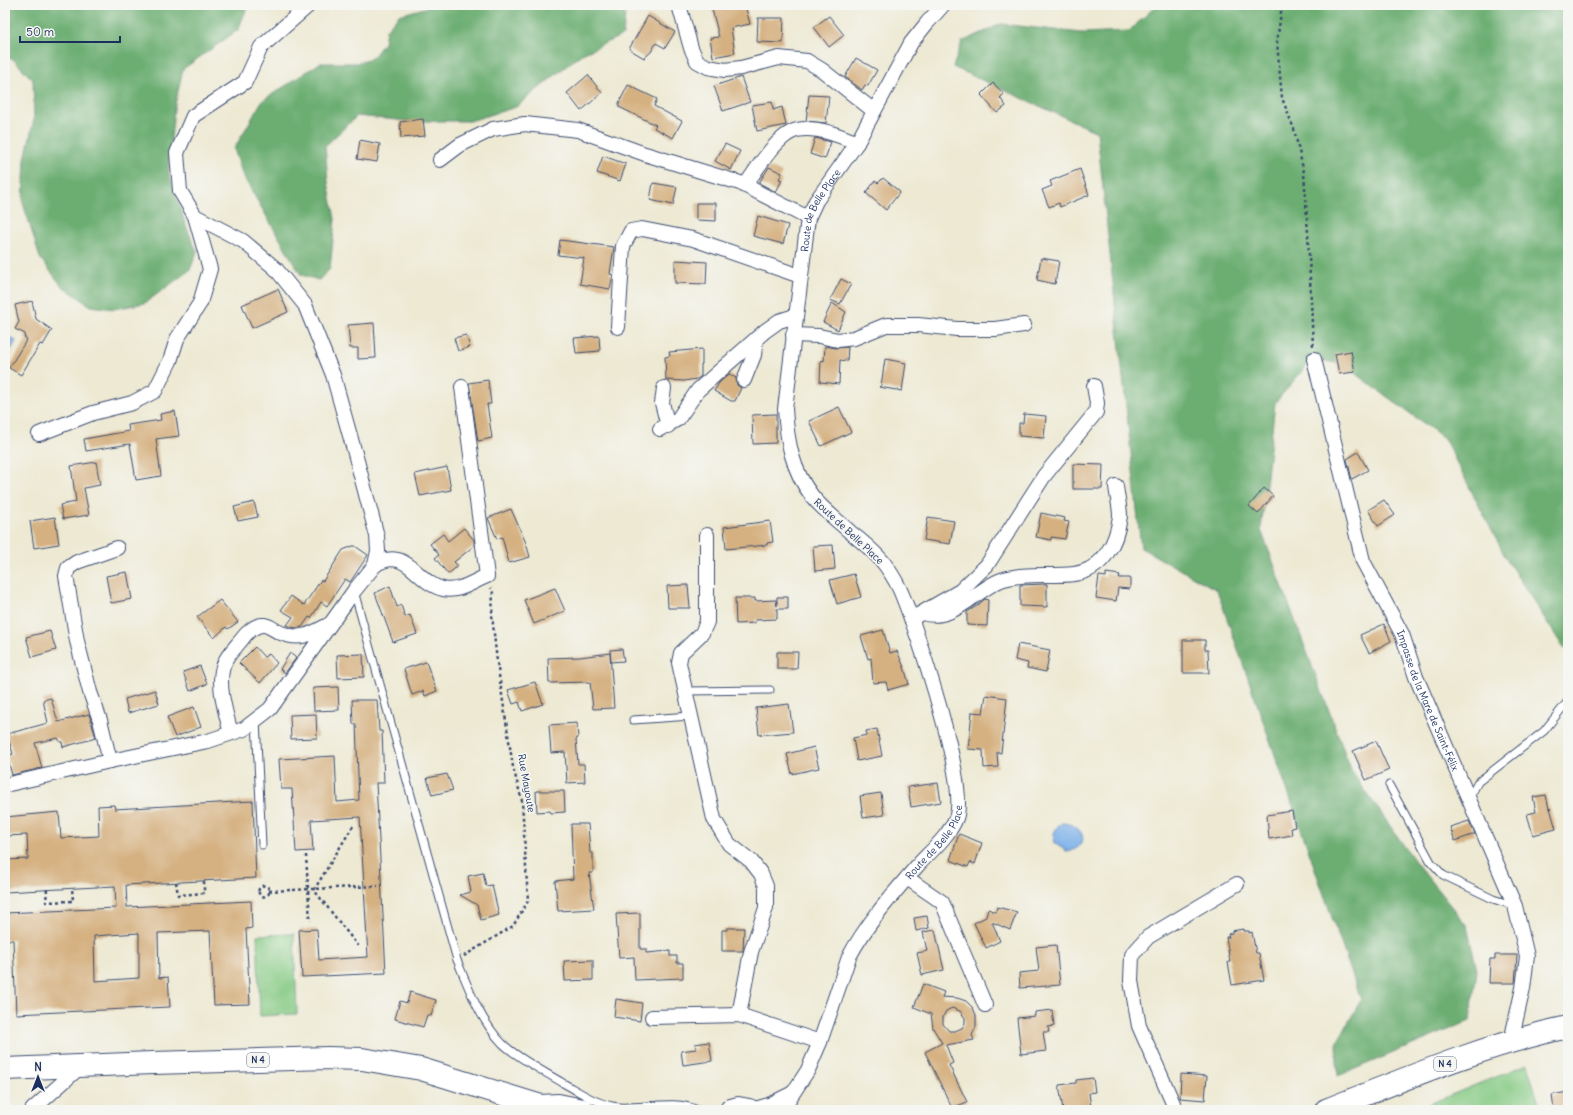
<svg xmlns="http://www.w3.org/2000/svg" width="1573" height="1115" viewBox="0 0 1573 1115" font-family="Delius,sans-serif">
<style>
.green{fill:#86ca84;stroke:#507c71}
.forest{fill:#6cae72;stroke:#446e68}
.water{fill:#7cb0e9;stroke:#4c70a4}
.building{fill:#d5b181;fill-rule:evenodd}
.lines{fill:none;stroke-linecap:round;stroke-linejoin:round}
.lane-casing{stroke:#3a4b70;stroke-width:9}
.street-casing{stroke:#3a4b70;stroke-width:16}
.primary-casing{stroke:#3a4b70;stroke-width:24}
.path{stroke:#3a4b70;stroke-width:2.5;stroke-dasharray:3 3;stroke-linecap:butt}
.lane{stroke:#fff;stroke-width:7}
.street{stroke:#fff;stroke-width:14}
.primary{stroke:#fff;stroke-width:22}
.labels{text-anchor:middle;stroke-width:3.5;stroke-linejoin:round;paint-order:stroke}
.shield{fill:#f6f6f2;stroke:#5d6b8a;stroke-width:1}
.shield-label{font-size:9px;font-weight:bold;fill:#1b2f5e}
.street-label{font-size:10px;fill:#1b2f5e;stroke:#f6f6f2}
</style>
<rect width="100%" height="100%" fill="#f6f6f2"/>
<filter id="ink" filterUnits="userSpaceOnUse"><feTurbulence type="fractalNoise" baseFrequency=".025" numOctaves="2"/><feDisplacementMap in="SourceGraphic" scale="8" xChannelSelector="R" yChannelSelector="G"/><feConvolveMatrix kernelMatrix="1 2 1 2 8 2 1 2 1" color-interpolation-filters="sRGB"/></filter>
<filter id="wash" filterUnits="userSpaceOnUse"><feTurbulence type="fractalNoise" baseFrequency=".012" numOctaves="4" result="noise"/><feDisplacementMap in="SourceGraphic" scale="16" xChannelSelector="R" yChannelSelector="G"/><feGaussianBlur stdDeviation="0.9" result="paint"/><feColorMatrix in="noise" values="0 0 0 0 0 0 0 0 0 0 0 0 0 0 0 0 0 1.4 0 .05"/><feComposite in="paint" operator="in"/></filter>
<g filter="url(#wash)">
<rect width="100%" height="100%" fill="#ede9d3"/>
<!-- green -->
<path class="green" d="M294,934L297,1014L260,1016L257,935Z
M1527,1064L1541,1110H1414Z"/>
<!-- forest -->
<path class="forest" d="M5,5H248L238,30L183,69L174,109L168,170L186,226L197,252L190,270L145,303L114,309L91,306L62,286L40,258L23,203L25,159L34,119L33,80L13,59L5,58Z
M435,5H619L625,15L623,35L580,55L516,107L470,121H407L357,116L325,146L328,182L335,219L330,269L319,280L301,275L243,176L234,149L262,101L320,63H357L373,57L384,43L386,30L399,15Z
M1157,5H1568V641L1565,650L1507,560L1444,438L1342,364L1312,359L1275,403L1261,530L1352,772L1417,864L1467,926L1477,970L1470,1021L1338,1076L1336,1044L1361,1000L1217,590L1141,548L1097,132L953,67L962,42L1001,24L1081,33L1129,31Z"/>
<!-- water -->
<path class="water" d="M9,337L16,341L8,355L5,353V344Z
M1062,823C1083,824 1093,845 1068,852L1054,843C1052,835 1055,827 1062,823Z"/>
<g id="blocks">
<!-- building -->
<path class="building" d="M711,5H745L750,24L731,28L735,53L713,57L710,38L719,37Z
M648,16L675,32L665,48L656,43L651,52L644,58L629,49Z
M829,16L844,35L829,47L814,27Z
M758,18H784L783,43L757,42Z
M856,58L877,70L868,86L865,85L862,90L845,77Z
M588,75L602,93L581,111L567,93Z
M741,77L750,102L723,111L714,86Z
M993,83L1004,94L1000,98L1006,106L997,113L981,95Z
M628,85L657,99L654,106L682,121L673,138L654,128L656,125L619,107V103Z
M809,95L829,96L826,123L806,121Z
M772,102L773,110L782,107L786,125L757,131L752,105Z
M423,119L425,136L401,138L400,122Z
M815,138L831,142L825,159L810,154Z
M360,140L380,144L377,162L357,159Z
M725,144L740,151L731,170L715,161Z
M603,156L626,164L620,181L597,173Z
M769,167L782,173L779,179L782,180L776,192L759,183Z
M1080,169L1089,195L1060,207L1059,203L1049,207L1042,190L1052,186L1050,181Z
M883,178L900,192L886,210L866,193L875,181L878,183Z
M653,183L677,187L673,205L650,200Z
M696,203H716V221L696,220Z
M758,216L788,225L783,244L753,236Z
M560,240L614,247L610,274L613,275L610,289L580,284L584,258L558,255Z
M1041,258L1059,261L1055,284L1037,280Z
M675,260L707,262L706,284L675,283Z
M841,279L851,284L840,304L830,300Z
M278,289L288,312L252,328L242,305Z
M32,301L36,319L52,330L43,345L40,344L21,375L9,368L27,339L24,337L25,334L15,329L19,322L15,305Z
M832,303L846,312L838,330L823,322Z
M374,323L376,358L358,359V348H350L348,325Z
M466,335L470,347L458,351L454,338Z
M599,336L600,351L576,353L574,338Z
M825,346L836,348L848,347L847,361L840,360L839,384L820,382L821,360L824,361Z
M702,349V364H701V376L697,379L684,381L666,380L665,357L670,356L669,352Z
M1351,351L1355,372L1339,374L1335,354Z
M885,359L906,363L902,391L879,387L881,386Z
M729,374L736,378L737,385L741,388L735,401H731L714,391L719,383Z
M488,380L491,404H487L492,438L478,441L469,383Z
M839,407L851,432L821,446L809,421Z
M175,411L179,436L156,439L161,476L136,480L130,444L86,451L84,439L129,431L128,425L161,420L160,414Z
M776,414V443L753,444L752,415Z
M1024,414L1046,416L1044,438L1019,436V423H1023Z
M1358,452L1368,470L1352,479L1347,459Z
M96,462L100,485L84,488L89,515L63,519L60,505L76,502L71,466Z
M1073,464L1103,465L1102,489H1073Z
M447,467L451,490L420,496L415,474Z
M1264,488L1273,496L1258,514L1249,506Z
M1384,500L1395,515L1378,526L1368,510Z
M254,502L258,517L238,521L234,507Z
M511,509L526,543L530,557L509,563L502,537L497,539L488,518Z
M1041,513L1065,518L1064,521L1069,522L1065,539L1051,537V540L1036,537Z
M55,517L59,544L34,548L30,521Z
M928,517L954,521L950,544L924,540Z
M770,521L773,542L767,543V545L726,549L724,527Z
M464,528L474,540V546L454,562L458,566L448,574L435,558L439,555L430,544L443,534L448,541Z
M833,545L835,569L815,571L813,546Z
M353,546H355L368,555L350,582L345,579L327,606L321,602L311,618L309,617L302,627L295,628L287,625L293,617L281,610L291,596L304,605L321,580L323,581L343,550Z
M127,572L132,599L111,603L106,576Z
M1106,573L1120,575L1119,578H1130V589L1118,588L1116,601L1096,598L1099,576L1106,577Z
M854,574L861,597L837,604L830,580Z
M1047,584V607L1020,606V585Z
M688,585L690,608H668L667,586Z
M390,586L397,607L401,605L405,617L410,615L417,634L393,642L375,593Z
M555,588L565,611L534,624L524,600Z
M777,597H788V609H777V619L755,620V623L736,624L735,598H755V601L776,600L777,606Z
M985,599L988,600L987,626L967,625V612L977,606Z
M220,600L238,622L228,629L226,627L214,638L197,617Z
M1384,624L1391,641L1369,653L1360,635Z
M883,630L890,653L897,651L904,667L909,684L888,690L886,682L873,683L871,658L868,659L861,636Z
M50,631L56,650L32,657L26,637Z
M1183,640H1205V650H1208L1209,673H1183Z
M1018,644L1050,650L1046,672L1027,668L1028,663L1015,660Z
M255,647L264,657L269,654L277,663L260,683L239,663Z
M622,649L624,661L611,662L610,650Z
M777,652H798L797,669H777Z
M290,653L296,658L285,673L280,669Z
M610,653L614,708L593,709L590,682L549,683L548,658L580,657Z
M363,654L364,677L338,678L337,655Z
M426,662L437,691L425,696L423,691L412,695L404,669Z
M200,666L207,684L190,691L183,672Z
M535,682L543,704L522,711L519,702L513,704L508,690Z
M338,687L339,710L314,711L313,688Z
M155,690L159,704L128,713L125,699Z
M986,695L1007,698L1001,753L997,752L998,767L984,768L983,750L968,749L972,712L983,713Z
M51,698L58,722L89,714L96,738L63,747L62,742H60L58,738L35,743L42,768L12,775L7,756L13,754L7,734L48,723L43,700Z
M352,700H377L379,731H382L384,783H376L386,973L302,977L299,930L317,929L319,960L368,957L360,817L311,820L313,851L296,852L292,789H281L279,759L335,756L337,802L359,800L356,724H353Z
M789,704L793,732L759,735L756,708Z
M194,707L201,727L175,737L167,717Z
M316,714L317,738L291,739L290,715Z
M577,723L578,738L576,739L578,764H584L585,782L567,783L565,752L551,753L549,725Z
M877,729L882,756L857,761L853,738L867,735L866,731Z
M1376,741L1389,770L1366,780L1353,751Z
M814,747L819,768L792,774L787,754Z
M447,774L453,790L432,795L427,778Z
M938,783L941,802L911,807L908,787Z
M536,791H564L565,812L551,813L550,811L537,812Z
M881,793L884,815L863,818L860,796Z
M1546,795L1549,809L1550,808L1556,829L1533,835L1527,814L1536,812L1533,797Z
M253,801L256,878L126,885L127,907L251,901L252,928L246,929L250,1004L214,1005L210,931L158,933L159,978L168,977L170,1007L16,1014L13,940H5V913L116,908L115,886L5,892V860L28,859L27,835L5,836V817L59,812L61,838L99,836L98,806L114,805L115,809ZM139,933V978L95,981L94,936Z
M1292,811L1295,827L1291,828L1292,835L1269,839L1267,815Z
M1469,821L1475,834L1455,841L1450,827Z
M571,824H588L590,853H593V873H589L594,909L558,911L555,881L573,879Z
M959,834L982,843L975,864L970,862L968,867L950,860Z
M483,873L486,886L492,885L499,915L481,920L477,905L460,895L471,892L468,876Z
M997,907L1017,912L1010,930L992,922L1000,941L986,948L974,923L986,917L988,909L996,912Z
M640,913V949H646V953L670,951V956H677V963H683V978L635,980L634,957L619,958L616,914Z
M927,916L929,928L916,931L914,918Z
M727,928H744L743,951H722V930H727Z
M1243,929V931H1249V933L1252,932L1256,953H1259L1264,980L1232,985L1228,962H1230L1226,937H1229L1228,934L1232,933V931Z
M935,930L944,970L922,975L917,953L927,951L923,932Z
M1056,945L1060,985L1020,988L1019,973L1039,971L1036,947Z
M1495,955H1517L1515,983H1489L1490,959H1495Z
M593,960V980L565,981L564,961Z
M923,984L944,992L942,997L957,998L966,1001L973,1008L976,1015V1027L972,1035L974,1040L946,1045L953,1063L949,1065L967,1102L952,1108L925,1052L942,1043L933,1028L931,1014L914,1007ZM952,1008L960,1011L965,1018V1023L962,1028L955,1031H949L943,1024V1017L946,1011Z
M410,992L436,1000L431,1016L427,1015L423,1027L395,1019L400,1001L407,1003Z
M616,999L642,1003L640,1021L614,1017Z
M1052,1010L1054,1026L1048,1027L1049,1032H1043L1046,1051L1021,1054L1017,1018L1035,1016V1012Z
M709,1042L712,1061L683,1065L681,1051L696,1049L695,1044Z
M1181,1074L1207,1076L1205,1100L1180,1098Z
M1093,1078L1095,1092L1089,1093L1091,1107L1063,1110L1059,1085L1076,1083V1080Z
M1568,1092V1110H1554L1552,1095Z"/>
</g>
</g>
<g filter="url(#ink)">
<use href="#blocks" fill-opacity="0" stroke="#3a4b70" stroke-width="1"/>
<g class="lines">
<defs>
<path id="lane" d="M354,591L457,960C469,989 480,1020 502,1043C517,1058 545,1072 563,1083C581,1093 598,1105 619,1107C641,1109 677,1099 697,1110
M686,691L770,690
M256,720L262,845
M633,720L691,716
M1389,785L1431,862L1443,875L1493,899L1515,906
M1469,799L1478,782L1544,731L1568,701"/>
<g id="street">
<path d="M679,5L691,48L697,61L708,67L725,70L741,68L779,58L807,61L822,70L874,111"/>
<path d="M440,160L460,145L493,129L525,124L578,130L645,154L740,183L808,218"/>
<path d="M745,186C756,170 778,134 797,130C816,126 839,135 857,143"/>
<path d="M618,327L623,246L631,231L642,229L693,239L800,276"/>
<path d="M793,335L819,336L838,340L854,338L886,325H918L957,329H995L1024,325"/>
<path id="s1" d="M1314,359L1363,561L1402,634L1416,677L1515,906L1527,956L1523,988L1511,1041"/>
<path d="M744,380L754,355L756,339"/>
<path d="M664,388L662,403L668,426"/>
<path d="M660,429L678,419L698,390L765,331L779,321L795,316"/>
<path d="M39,434L93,413L132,403L155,391L170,361L177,339L200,303L210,269L195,216L180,191L177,153L193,116L245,82L261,47L309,5"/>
<path d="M707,535V622L702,633L681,653L679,663L714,819L729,844L751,861L761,874L766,886V908L751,952L739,1015"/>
<path d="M375,565C407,545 416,583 443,589C458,593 474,581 487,576L462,387"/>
<path d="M923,613C953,623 975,590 1001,580C1024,572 1050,577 1074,574C1103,570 1117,543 1120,516C1120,507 1117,496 1116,486"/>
<path d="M911,619L960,591L987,565L1044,476L1096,412L1097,403L1094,386"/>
<path d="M231,733C226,714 216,683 224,664C227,655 236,647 242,639C246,633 256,624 264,625C271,626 275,631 281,633C301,641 311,634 330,624"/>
<path d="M110,761L100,720L90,692L77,641L66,576L68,568L77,562L117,548"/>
<path d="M5,785L110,761L208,741L244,729L270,709L354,591L375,565L378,551L377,536L356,457L333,375L305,305L276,269L243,241L195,216"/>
<path d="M907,878L942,902L985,1005"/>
<path d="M652,1017L739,1015L820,1042"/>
<path d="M32,1110L81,1066"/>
<path d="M751,1110L769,1105L791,1094"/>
<path id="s2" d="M782,1110L808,1070L820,1042L849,957C867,923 893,894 918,865C931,851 949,836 956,818C969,785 918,634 903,597C899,586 893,576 886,566C876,552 862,542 849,531C837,520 822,509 812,496C792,470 787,441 785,409L808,218L816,201L857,143L911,43L927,23L943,5"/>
<path d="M1176,1110L1139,1026L1131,981L1132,955L1148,937L1237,884"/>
</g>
<path id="primary" d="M5,1069L152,1063L328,1058L362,1059L421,1069L541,1106L548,1110
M541,1106L558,1105L583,1110
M731,1110L738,1108L749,1110
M1326,1110C1405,1079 1484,1045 1568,1027"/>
</defs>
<!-- lane casing -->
<use href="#lane" class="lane-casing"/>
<!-- street casing -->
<use href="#street" class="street-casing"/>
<!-- primary casing -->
<use href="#primary" class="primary-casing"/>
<!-- path -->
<path class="path" d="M1282,5L1277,42L1282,98L1294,129L1304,173L1308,233L1313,346
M353,826L314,890L358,946
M306,855L310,921
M176,882L178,895L204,893V881
M258.5 891a5.5 5.5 0 1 1 11 0a5.5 5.5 0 1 1-11 0Z
M47,889L46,902L73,901L72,888
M269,891L378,886
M464,956L513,926L528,901L522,801L513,767L497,662L492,615L493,593L491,588"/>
<!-- lane -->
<use href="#lane" class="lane"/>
<!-- street -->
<use href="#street" class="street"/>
<!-- primary -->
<use href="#primary" class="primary"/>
</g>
</g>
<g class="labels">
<!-- shield labels -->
<g class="shield">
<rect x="247" y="1053" width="22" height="14" rx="3"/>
<rect x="1434" y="1057" width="22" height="14" rx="3"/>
</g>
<g class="shield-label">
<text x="258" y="1063">N 4</text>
<text x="1445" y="1067">N 4</text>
</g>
<!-- street labels -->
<g class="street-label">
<text dy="4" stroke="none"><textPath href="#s2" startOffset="1007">Route de Belle Place</textPath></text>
<text transform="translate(849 531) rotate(43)" y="4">Route de Belle Place</text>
<text dy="4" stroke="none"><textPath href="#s1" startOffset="362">Impasse de la Mare de Saint-Félix</textPath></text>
<text transform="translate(527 783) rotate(80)" y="4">Rue Mayoute</text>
<text dy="4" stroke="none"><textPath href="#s2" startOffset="312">Route de Belle Place</textPath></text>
</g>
</g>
<!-- margin -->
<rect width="1573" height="1115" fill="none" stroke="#f6f6f2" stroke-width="20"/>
<!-- north arrow -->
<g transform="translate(38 1077)" stroke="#f6f6f2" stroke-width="3" paint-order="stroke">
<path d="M0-3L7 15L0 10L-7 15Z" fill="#1b2f5e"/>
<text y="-6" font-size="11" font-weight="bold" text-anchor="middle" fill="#1b2f5e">N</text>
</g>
<!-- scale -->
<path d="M20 36v6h100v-6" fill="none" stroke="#1b2f5e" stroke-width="2"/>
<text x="26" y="36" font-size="12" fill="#1b2f5e" stroke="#f6f6f2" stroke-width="3" paint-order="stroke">50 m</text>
</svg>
